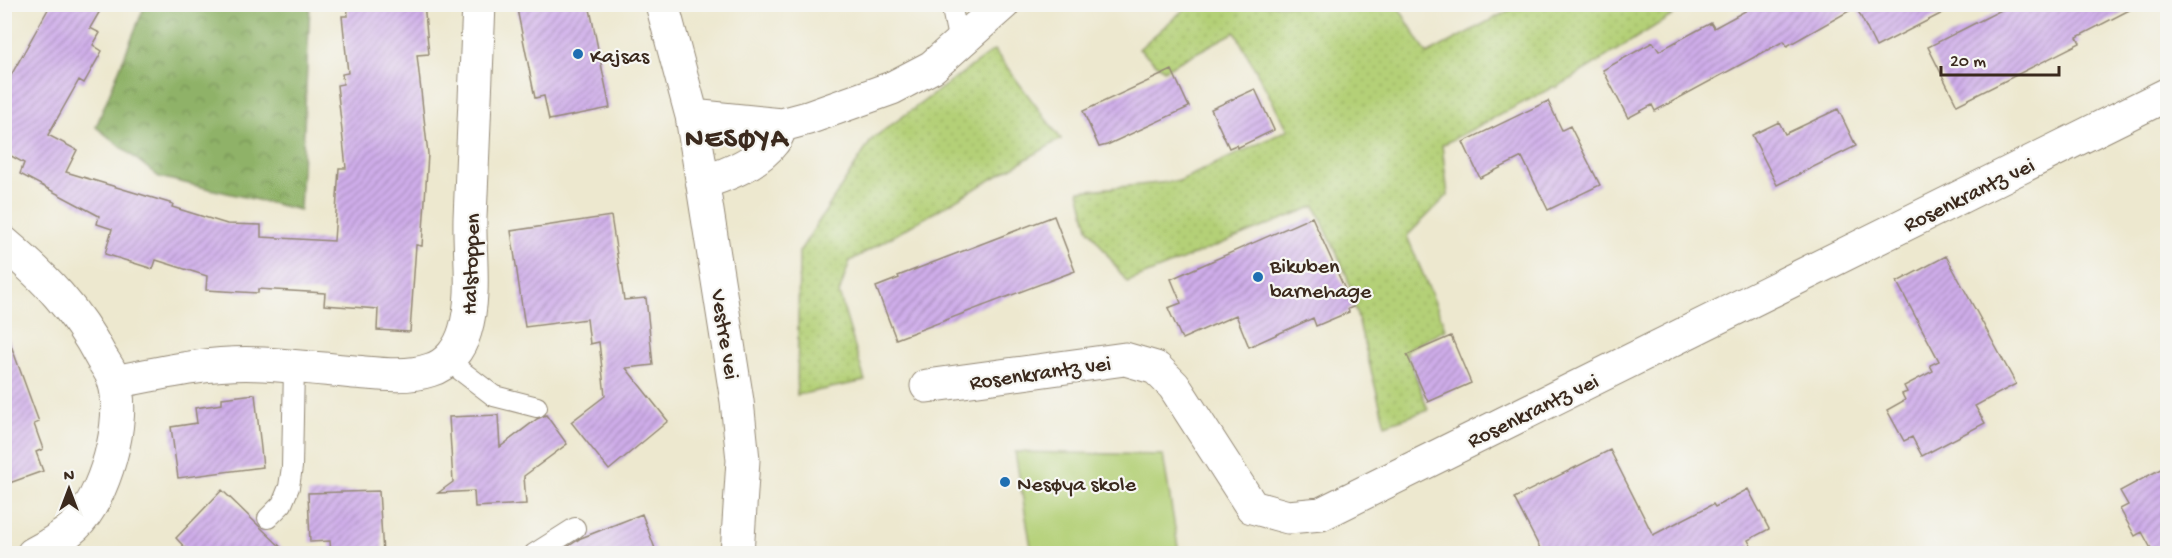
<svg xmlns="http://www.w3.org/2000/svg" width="2172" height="558" viewBox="0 0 2172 558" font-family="'Gochi Hand',sans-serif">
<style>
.grass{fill:url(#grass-dots);stroke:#787d4a;stroke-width:1.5}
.forest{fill:url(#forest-crowns);stroke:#656e43;stroke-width:1.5}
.pitch{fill:#b4d077;stroke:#787d4a;stroke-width:1.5}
.building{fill:url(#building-hatch)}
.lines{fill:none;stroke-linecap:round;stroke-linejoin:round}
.service-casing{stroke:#948976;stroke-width:22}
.minor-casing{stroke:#948976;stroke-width:35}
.tertiary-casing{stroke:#948976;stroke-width:35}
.service{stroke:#fff;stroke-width:20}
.minor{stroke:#fff;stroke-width:33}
.tertiary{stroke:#fff;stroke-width:33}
.poi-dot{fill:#1f6fb2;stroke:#f6f6f2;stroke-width:2}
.labels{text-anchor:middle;stroke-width:4.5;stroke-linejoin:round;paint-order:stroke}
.poi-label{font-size:22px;fill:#3b2a1e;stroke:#f6f6f2;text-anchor:start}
.street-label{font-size:22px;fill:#3b2a1e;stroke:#f6f6f2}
.district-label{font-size:28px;font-weight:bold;letter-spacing:1.5px;fill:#3b2a1e;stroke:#f6f6f2}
</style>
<defs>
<pattern id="grass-dots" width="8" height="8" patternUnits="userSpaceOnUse" patternTransform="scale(1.5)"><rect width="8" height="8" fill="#b4d077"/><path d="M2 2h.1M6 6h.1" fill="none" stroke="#9cb366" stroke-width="1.8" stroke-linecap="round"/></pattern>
<pattern id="forest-crowns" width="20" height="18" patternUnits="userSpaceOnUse" patternTransform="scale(1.5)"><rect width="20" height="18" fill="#8fb268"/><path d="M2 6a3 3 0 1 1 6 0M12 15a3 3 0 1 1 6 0" fill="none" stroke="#769155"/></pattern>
<pattern id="building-hatch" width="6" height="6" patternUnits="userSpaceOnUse" patternTransform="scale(1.5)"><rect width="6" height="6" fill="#cfadea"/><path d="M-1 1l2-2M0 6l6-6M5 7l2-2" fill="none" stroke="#a98dbd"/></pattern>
</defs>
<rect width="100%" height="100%" fill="#f6f6f2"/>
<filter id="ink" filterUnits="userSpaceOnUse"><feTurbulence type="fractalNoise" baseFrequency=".0167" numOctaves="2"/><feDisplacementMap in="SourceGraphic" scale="12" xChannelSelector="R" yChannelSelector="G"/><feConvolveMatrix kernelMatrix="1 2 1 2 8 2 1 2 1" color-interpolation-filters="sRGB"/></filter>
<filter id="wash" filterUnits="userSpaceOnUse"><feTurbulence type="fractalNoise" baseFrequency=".008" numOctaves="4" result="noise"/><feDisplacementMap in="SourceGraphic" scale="24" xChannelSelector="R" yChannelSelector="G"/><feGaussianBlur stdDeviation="1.35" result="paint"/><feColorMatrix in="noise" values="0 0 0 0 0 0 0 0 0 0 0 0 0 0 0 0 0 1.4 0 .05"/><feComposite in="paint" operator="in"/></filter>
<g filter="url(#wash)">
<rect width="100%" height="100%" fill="#ede8cf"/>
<!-- grass -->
<path class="grass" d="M1189,5H1397L1427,54L1519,5H1689L1556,88L1555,86L1442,145L1448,195L1407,236L1446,329L1406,350L1428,410L1385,425L1347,276L1315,206L1127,282L1088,228L1079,191L1179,181L1288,130L1235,32L1164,70L1139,49Z
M994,50L1061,139L850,261L839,293L865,381L797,395L799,252L872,139Z"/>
<!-- forest -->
<path class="forest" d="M145,5H310L300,210L159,177L96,127Z"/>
<!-- pitch -->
<path class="pitch" d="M1015,452L1163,455L1179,553H1032Z"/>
<g id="blocks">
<!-- building -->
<path class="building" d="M51,4H104L90,28L100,33L93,45L102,51L84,83L79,80L48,135L77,150L66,172L173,204L172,207L227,224L261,225V237L334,241L339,168H346L337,85L343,84L342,74L348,73L342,16H348L347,4H424L429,54L417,55L428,154L422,246L416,245L410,332L377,330L378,309L324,305L325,293L258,289V293L206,290L207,276L156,260L153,269L105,254L112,229L97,224L99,216L20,174L24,163L4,152V88Z
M516,4H589L610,108L549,120L544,96L535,98Z
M1758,4H1960L1876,47L1856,7L1787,46L1784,41L1655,111L1652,105L1628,118L1603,70L1653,42L1659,51L1711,23L1714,28Z
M2013,4H2141L2077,37L2080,43L1957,105L1928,47Z
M1172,70L1189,107L1107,145L1099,147L1083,111Z
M1255,89L1274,130L1237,148L1236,145L1229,148L1211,109Z
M1548,101L1562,130L1570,126L1600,185L1548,210L1522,157L1480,178L1463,142Z
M1838,109L1856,146L1777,185L1752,135L1779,122L1785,134Z
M611,216L624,300L646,298L653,365L626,368L668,421L609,470L571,422L605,396L599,342L590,344L587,319L525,327L511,231Z
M1054,216L1075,271L896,339L876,287L899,278L898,276Z
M1312,217L1353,307L1348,309L1349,312L1316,326L1313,318L1249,347L1236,315L1182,339L1168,308L1181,303L1171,279Z
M1946,256L2016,384L1975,406L1985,423L1922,456L1912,437L1904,441L1887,410L1905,400L1902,394L1907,392L1904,386L1933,371L1930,365L1939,361L1897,282Z
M1451,336L1471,383L1428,402L1407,355Z
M8,337L39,422L34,424L43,449L36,452L43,471L4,485V338Z
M255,394L263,467L178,478L171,427L197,423L195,408L222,404V398Z
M498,415L500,447L537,419L546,415L567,444L524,476L526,504L475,507L474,491L438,493L453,482L449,417Z
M1610,450L1653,535L1713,504L1715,507L1748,489L1769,529L1748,540L1755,554H1543L1514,498Z
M2168,465V554H2154L2142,532L2135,536L2120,509L2128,505L2120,491Z
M222,490L260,527L288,554H191L176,538Z
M379,491L383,554H331L330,541L310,542L308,493Z
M642,514L657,554H557L581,538Z"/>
</g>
</g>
<g filter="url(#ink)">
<use href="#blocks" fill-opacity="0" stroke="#948976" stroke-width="1.5"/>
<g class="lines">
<defs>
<path id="service" d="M951,4L959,43
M447,360L494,396L537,407
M268,518L282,504L289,487L292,467L294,367
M534,554L575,528"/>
<path id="minor" d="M4,243C45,278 76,309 101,357C106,365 112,373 114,381C127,419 104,499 75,526C62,538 48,546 33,554
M115,382C164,372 212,361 263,364C293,366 324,369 354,372C379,374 406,378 430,370C448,365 460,348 465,331C476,295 469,255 470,218C473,147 476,76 479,4
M927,386L1125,359L1156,368L1174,386L1252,507L1288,517L1321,514L2168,94"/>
<path id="tertiary" d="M662,4L692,116L737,401L743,460L737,554
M692,116L782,125L808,118L892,88L932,67L1003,4
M703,182C727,175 757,163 773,142C777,138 779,130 782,125"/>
</defs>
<!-- service casing -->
<use href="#service" class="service-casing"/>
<!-- minor casing -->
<use href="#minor" class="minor-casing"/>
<!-- tertiary casing -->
<use href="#tertiary" class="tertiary-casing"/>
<!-- service -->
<use href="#service" class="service"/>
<!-- minor -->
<use href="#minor" class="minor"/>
<!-- tertiary -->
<use href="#tertiary" class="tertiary"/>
</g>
</g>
<!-- markers -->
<g class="poi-dot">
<circle cx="578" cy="54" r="6"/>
<circle cx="1258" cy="277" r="6"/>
<circle cx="1005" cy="482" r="6"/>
</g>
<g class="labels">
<!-- poi labels -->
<g class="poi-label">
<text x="590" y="62">Kajsas</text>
<text x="1270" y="272">Bikuben<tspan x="1270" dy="25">barnehage</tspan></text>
<text x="1017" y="490">Nesøya skole</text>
</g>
<!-- street labels -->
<g class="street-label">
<text transform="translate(1968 193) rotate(-26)" y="8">Rosenkrantz vei</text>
<text transform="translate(469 264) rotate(-88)" y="8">Halstoppen</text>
<text transform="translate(727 334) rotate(81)" y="8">Vestre vei</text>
<text transform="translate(1040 371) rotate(-8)" y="8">Rosenkrantz vei</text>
<text transform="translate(1532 409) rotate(-26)" y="8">Rosenkrantz vei</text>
</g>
<!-- district labels -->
<g class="district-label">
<text x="737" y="146">NESØYA</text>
</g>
</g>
<!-- margin -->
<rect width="2172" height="558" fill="none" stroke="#f6f6f2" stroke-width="24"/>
<!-- north arrow -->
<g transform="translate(69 489)" stroke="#f6f6f2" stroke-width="4.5" paint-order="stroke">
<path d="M0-4.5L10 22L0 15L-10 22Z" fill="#3b2a1e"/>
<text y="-9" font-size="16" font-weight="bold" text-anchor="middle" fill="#3b2a1e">N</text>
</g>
<!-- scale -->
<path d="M1941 66v9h118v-9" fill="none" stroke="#3b2a1e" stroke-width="3"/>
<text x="1950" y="66" font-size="18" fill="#3b2a1e" stroke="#f6f6f2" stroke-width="4.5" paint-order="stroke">20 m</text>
</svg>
